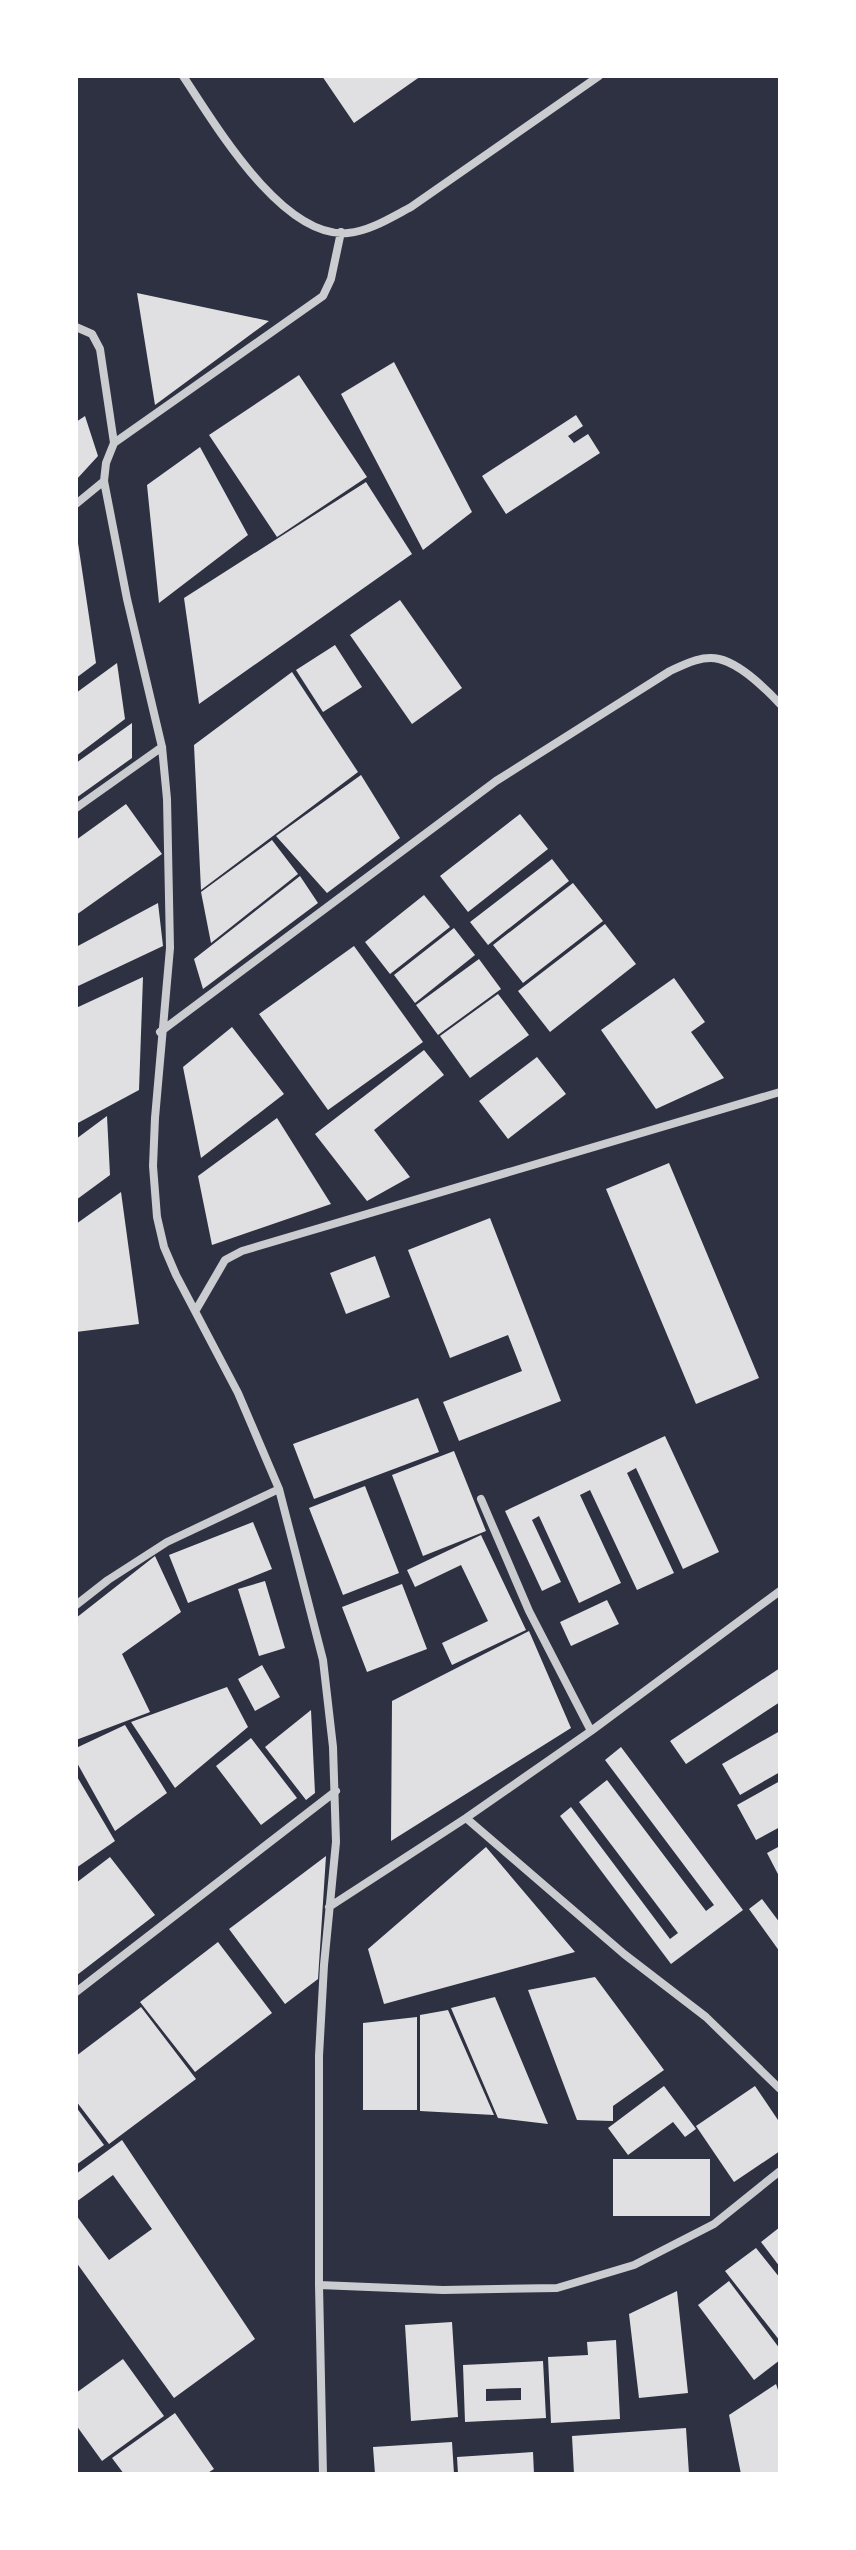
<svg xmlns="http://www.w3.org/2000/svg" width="856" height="2550" viewBox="0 0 856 2550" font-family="Cabin,sans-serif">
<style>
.building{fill:#e0e0e3;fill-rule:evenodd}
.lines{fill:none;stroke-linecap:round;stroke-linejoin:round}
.minor{stroke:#caccd0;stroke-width:8}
</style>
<rect width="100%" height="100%" fill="#2d3142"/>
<!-- building -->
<path class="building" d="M322,76H421L354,123Z
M137,293L269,321L155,405Z
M394,362L472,512L423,550L341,394Z
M299,375L367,477L277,537L209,435Z
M576,415L583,426L568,436L574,443L588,434L600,453L506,514L482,476Z
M85,416L98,456L76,480V422Z
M200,447L248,535L159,603L147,485Z
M366,482L412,554L199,704L184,598Z
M78,543L96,663L76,678V544Z
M400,600L462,688L412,724L350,635Z
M335,645L362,687L323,712L296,670Z
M117,663L125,719L76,756V693Z
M292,672L358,772L201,890L194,745Z
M132,723V758L76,798V763Z
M361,775L400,838L327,893L276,836Z
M126,804L162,854L76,915V840Z
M520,814L548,849L468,912L440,876Z
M272,840L298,874L211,943L201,892Z
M552,859L569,881L488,945L470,922Z
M300,876L318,903L203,989L194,959Z
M573,883L603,921L523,983L493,945Z
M424,895L450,927L390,974L365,942Z
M158,903L163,946L76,987V947Z
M605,924L636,964L550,1032L518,991Z
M454,928L475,955L415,1003L394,975Z
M354,946L423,1042L328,1110L259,1014Z
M479,959L501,989L438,1035L416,1005Z
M143,977L139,1090L76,1124V1008Z
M674,978L705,1022L691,1032L724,1078L656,1109L601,1030Z
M498,994L529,1035L470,1078L440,1036Z
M232,1027L284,1094L201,1158L183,1067Z
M424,1050L444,1075L374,1130L410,1177L367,1201L315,1134Z
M537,1057L566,1094L508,1139L479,1101Z
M107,1116L110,1175L76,1200V1139Z
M277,1118L331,1204L212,1245L198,1176Z
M669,1163L759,1378L696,1404L606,1189Z
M121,1192L139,1324L76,1332V1224Z
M490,1218L561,1401L459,1441L443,1402L522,1371L508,1335L450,1358L408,1250Z
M375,1256L390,1297L346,1314L330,1273Z
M418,1398L439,1452L314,1499L293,1444Z
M665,1436L719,1552L683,1569L636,1468L627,1473L674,1573L637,1590L590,1490L580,1495L621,1583L579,1603L539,1516L532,1520L561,1582L542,1591L505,1511Z
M454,1451L486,1531L423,1556L392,1475Z
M365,1486L399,1573L343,1595L309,1508Z
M253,1522L272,1569L188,1603L169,1555Z
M481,1535L526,1630L452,1665L442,1643L488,1621L461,1565L415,1587L407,1570Z
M155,1556L181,1612L122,1654L150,1712L76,1740V1618Z
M265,1581L285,1648L259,1656L238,1589Z
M402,1584L427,1649L367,1672L342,1607Z
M607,1600L619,1624L571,1646L560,1622Z
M529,1631L571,1728L391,1841L392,1701Z
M262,1665L280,1697L255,1711L238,1679Z
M780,1668V1702L686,1764L670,1741Z
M227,1687L248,1727L175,1788L131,1722Z
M311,1710L315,1793L306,1800L265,1747Z
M125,1725L167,1793L115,1831L76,1761V1748Z
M780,1731V1772L740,1795L722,1764Z
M251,1738L297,1798L261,1825L216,1766Z
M621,1747L743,1910L671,1964L560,1816L571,1807L670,1939L678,1933L579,1802L607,1780L706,1911L714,1905L605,1760Z
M76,1775L115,1841L76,1868Z
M780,1781V1827L756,1840L737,1805Z
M780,1846V1878L767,1853Z
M486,1847L575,1952L384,2004L368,1949Z
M326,1856L318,1979L285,2004L229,1929Z
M110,1857L155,1915L77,1975L76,1883Z
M762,1899L780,1923V1952L749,1909Z
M218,1942L272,2013L195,2072L140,2002Z
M595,1977L664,2070L613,2106V2121L577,2120L528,1990Z
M495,1997L548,2124L498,2118L451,2008Z
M141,2007L196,2079L109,2144L76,2101V2056Z
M448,2010L494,2115L420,2111V2015Z
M417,2017V2110H363V2023Z
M664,2086L696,2129L685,2137L673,2122L628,2155L608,2128Z
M755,2086L780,2123V2151L734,2182L696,2126Z
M76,2107L104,2145L76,2165Z
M122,2140L255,2339L174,2398L76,2262V2215L109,2260L152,2229L113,2175L76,2202V2174Z
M613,2159H710V2216H613Z
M780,2227V2267L761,2242Z
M756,2248L780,2278V2341L725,2271Z
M729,2281L780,2349V2360L754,2380L698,2305Z
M677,2291L688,2393L639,2398L629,2314Z
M452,2322L458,2417L411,2421L405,2325Z
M616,2340L620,2419L551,2423L548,2357L588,2355L587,2342Z
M123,2359L164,2416L102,2461L76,2425V2393Z
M543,2361L546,2418L465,2422L463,2365ZM521,2388V2400L486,2401V2389Z
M776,2384L780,2396V2474H741L729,2415Z
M175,2413L214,2469L206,2474H124L112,2458Z
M686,2428L689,2474H574L572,2436Z
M452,2442L454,2474H375L373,2447Z
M533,2452L534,2474H458L457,2457Z"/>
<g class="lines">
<!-- minor -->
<path class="minor" d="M183,76C215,124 282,239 348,233C370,231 392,217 411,207L599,76
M76,327L92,334L100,349L114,443
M76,504L104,481
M76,808L162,747
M160,1032L496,781L670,671C685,664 702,655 719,659C741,664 765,688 780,704
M196,1310L225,1260L242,1251L780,1092
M481,1499L529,1611L591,1731
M76,1605L108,1580L167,1542L279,1489
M466,1818L624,1954L706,2017L780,2089
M329,1907L466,1818L591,1731L780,1591
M76,1992L336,1791
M319,2285L443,2290L557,2288L634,2265L714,2224L780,2171
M323,2474L319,2285V2056L324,1965L336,1842L333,1747L323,1660L279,1489L238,1393L176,1275L164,1247L157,1217L153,1166L155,1118L170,948L167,799L162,747L127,599L104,481L106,463L114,443L323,296L331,279L341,232"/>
</g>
<!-- border -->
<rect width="856" height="2550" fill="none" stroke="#ffffff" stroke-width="156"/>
</svg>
